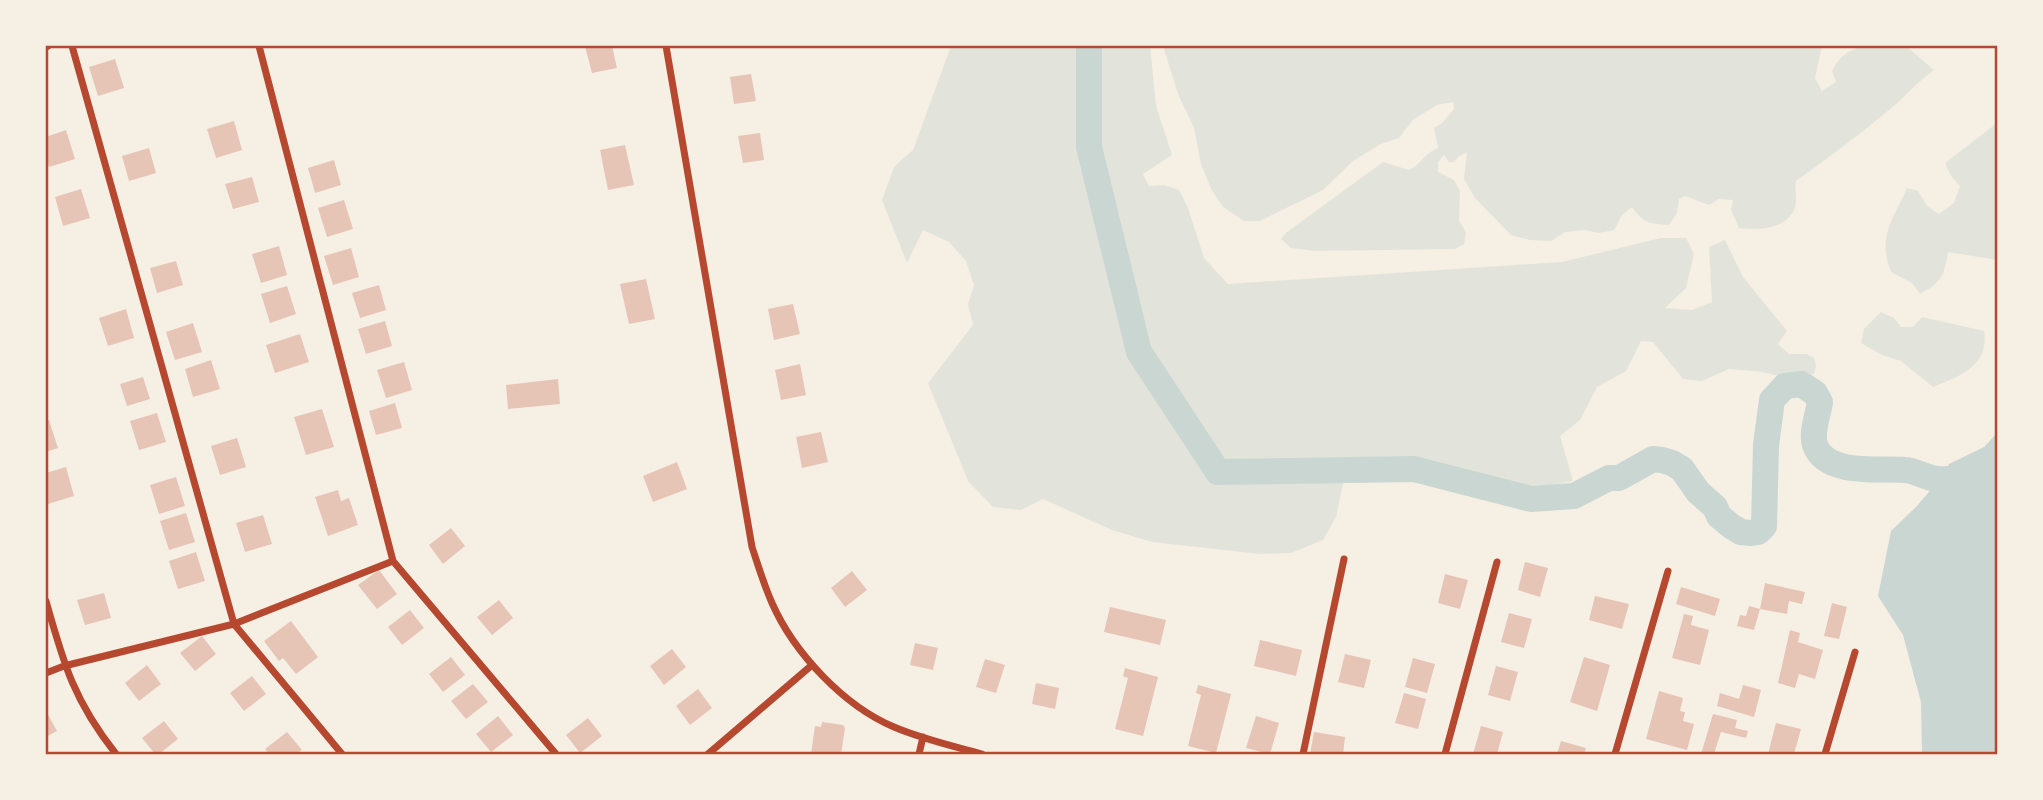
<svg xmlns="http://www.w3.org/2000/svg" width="2043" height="800" viewBox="0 0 2043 800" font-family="'Nunito Sans',sans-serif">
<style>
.green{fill:#e2e4dc}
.water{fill:#c9d6d2}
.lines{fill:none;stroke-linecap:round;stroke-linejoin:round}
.river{stroke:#c9d6d2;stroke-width:26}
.building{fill:#e6c5b7}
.minor{stroke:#b5482f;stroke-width:7}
.neatline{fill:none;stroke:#b5482f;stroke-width:2.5}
</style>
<rect width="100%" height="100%" fill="#f6efe4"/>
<!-- green -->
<path class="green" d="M951,46H1150L1156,106L1172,155L1143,174L1149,186L1164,185L1179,190L1188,208L1204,258L1228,284L1562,262L1661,238H1686L1694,254L1686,288L1665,308L1692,310L1712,302L1709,247L1725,240L1743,277L1787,331L1778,344L1789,354H1807L1814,358L1816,366L1814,374L1785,377L1762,372L1729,369L1702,381L1683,379L1653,342L1641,341L1626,371L1597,387L1580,420L1560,436L1573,481L1531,489L1419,465L1347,466L1336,517L1323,540L1291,553L1260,554L1152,542L1112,530L1043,499L1021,510L993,507L968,481L928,383L973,325L968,304L974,285L966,261L949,242L923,230L907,263L882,200L894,167L913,150Z
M1163,46H1822L1815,78L1822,91L1836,82L1832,71C1847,40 1878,45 1906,46L1934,70C1917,82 1905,97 1889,110C1859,135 1828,158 1796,181C1795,189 1796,195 1796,203C1792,229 1758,231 1739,228L1731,210L1733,200L1719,199L1709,205L1685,196L1679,199L1677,213L1669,225C1650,224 1643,223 1632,207L1622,215L1614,230L1599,233L1585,230L1565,232L1551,241L1530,240L1511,235L1475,198L1464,179L1467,152L1458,157L1454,162H1449L1444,155L1438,162V172L1454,180L1460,191L1459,220L1466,233L1464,244L1455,249L1315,251L1291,248L1281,239L1287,232L1383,162L1409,170C1423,163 1423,154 1438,148L1434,128L1442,123L1454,109L1453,102L1437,105L1413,120L1399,138L1381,144L1353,161L1323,190L1260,221H1244L1223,207L1211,189L1201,164L1194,128L1178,94Z
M1997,123V260L1948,252C1944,276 1942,282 1920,294L1912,283L1891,272C1877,237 1893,220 1907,188L1918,191L1927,206L1939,214L1954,203L1960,186L1951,176L1945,163Z
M1881,312L1894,318L1901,327H1913L1922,317L1984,331C1990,365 1959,377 1933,387L1901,361L1882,355L1861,343L1864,329Z"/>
<!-- water -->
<path class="water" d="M1997,433V754H1922L1921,702L1903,635L1878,596L1891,531L1917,506L1945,473L1949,464L1984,447Z"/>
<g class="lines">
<!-- river -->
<path class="river" d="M1089,46V147L1139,352L1218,472L1414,469L1531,499L1574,496L1609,478H1619L1653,459L1662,460L1672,463L1682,469L1698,492L1715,507L1719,516L1731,526L1741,532L1751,533L1758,532L1764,526L1766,445L1772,400L1785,386L1801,384L1815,393L1820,402C1818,415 1811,432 1815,445C1826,476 1880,468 1905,470C1915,470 1925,478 1936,479C1948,480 1962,477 1973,481"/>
</g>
<!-- building -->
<path class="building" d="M585,46H612L617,68L592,73Z
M115,59L124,88L98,96L89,67Z
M751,74L756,101L734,104L730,77Z
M234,121L242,150L216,158L207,129Z
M66,130L75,159L49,167L46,157V137Z
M760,133L764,160L743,163L738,136Z
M625,145L634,185L608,190L600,150Z
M149,148L156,173L129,181L122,156Z
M334,160L341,185L315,193L308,168Z
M252,177L259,202L233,209L225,184Z
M81,189L90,218L63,226L55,197Z
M344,200L353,229L327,237L318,208Z
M279,246L287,275L261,283L252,254Z
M351,248L359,277L333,285L324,256Z
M176,261L183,285L157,293L150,268Z
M646,279L655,319L629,324L620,284Z
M379,285L386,310L360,318L352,293Z
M287,286L296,314L270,323L261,294Z
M793,304L800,334L774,340L768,309Z
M126,309L134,338L108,346L99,318Z
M385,321L392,346L366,354L358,329Z
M193,323L202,352L175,360L166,332Z
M300,334L309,362L275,373L266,345Z
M211,360L220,389L193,397L185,369Z
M404,362L412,390L386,398L377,370Z
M800,364L806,395L781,400L775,370Z
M143,377L150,399L127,406L120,384Z
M558,379L560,404L508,409L506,385Z
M395,403L402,428L376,435L369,411Z
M322,409L334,447L306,455L294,417Z
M157,413L166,442L139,450L130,421Z
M49,420L58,448L46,452V421Z
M821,432L828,462L802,468L796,437Z
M237,438L246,467L220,475L211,446Z
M677,462L687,489L653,502L643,476Z
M66,467L74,496L48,504L46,496V473Z
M176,477L185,506L159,514L150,485Z
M338,490L341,501L349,498L358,525L328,536L315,497Z
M186,513L195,542L169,550L160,521Z
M263,515L272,544L245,552L236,523Z
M451,528L465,546L443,564L429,545Z
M196,552L205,581L178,589L169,561Z
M1525,562L1548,568L1540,597L1518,590Z
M379,570L397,594L377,609L358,585Z
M852,571L867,590L845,607L831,588Z
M1445,574L1468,580L1460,609L1438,603Z
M1765,583L1805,592L1802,604L1789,601L1787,614L1760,609Z
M1681,587L1720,599L1715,616L1676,604Z
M104,593L111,618L85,625L77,600Z
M1595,596L1629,604L1622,629L1589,620Z
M499,600L513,618L492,635L477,617Z
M1832,603L1847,607L1839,639L1824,636Z
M1749,606L1760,609L1754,630L1737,626L1740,615L1746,616Z
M1110,607L1166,620L1160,645L1104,632Z
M410,610L424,628L402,645L388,627Z
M1509,613L1532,619L1524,648L1501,642Z
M1684,614L1693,616L1691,625L1709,630L1700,665L1672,658Z
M291,621L318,657L296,674L283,658L279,661L264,641Z
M1790,630L1800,633L1798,642L1823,650L1815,679L1799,674L1795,688L1778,683Z
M202,636L216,654L195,671L180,653Z
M1260,640L1302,650L1296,676L1254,666Z
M915,643L938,648L933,670L910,665Z
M672,649L686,667L664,685L650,666Z
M1345,654L1371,660L1364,688L1338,682Z
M451,657L465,675L443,692L429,674Z
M1584,657L1610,665L1597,711L1570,702Z
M1413,658L1435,664L1427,693L1405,687Z
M985,659L1005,665L996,693L976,687Z
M147,665L161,684L139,701L125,683Z
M1496,666L1518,672L1510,701L1488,695Z
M1125,668L1158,677L1143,736L1115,729L1128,678L1123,676Z
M252,676L266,694L244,711L230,693Z
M1036,683L1059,688L1055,709L1032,704Z
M473,684L488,702L466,719L451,701Z
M1198,685L1231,694L1216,753L1188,746L1201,695L1196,693Z
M1743,685L1761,690L1754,717L1717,706L1720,693L1739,699Z
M698,689L712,708L690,725L676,706Z
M1659,691L1683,698L1680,711L1685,712L1683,721L1694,724L1687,750L1646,739Z
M1404,693L1426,699L1418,729L1395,723Z
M46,711L57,731L46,737Z
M1713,714L1737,720L1735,728L1748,731L1746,738L1721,732L1714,754H1701Z
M498,716L513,735L491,752L476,734Z
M1256,716L1279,723L1270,754L1246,748Z
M588,718L602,736L580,753L566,735Z
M164,721L178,739L159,754H155L142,738Z
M822,722L843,725L845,728L841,754H811L815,726L821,727Z
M1776,723L1801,729L1794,754H1768Z
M1481,726L1503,732L1497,754H1473Z
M287,732L302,750L296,754H269L265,749Z
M1314,732L1345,737L1343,754H1310Z
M1561,741L1586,748L1584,754H1557Z"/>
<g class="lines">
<!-- minor -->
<path class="minor" d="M72,46L234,624L342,754
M259,46L393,561L556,754
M666,46L752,547C758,565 764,585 772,603C794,653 844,706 894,727C922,739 953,746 982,754
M46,47L48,46
M46,601C64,665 74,701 116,754
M46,673L64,666L234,624L393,561
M708,754L812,665
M919,754L923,737
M1303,754L1344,559
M1445,754L1497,562
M1615,754L1668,571
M1825,754L1855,652"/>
</g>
<!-- border -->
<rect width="2043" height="800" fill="none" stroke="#f6efe4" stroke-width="94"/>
<rect x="47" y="47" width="1949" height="706" class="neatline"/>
</svg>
